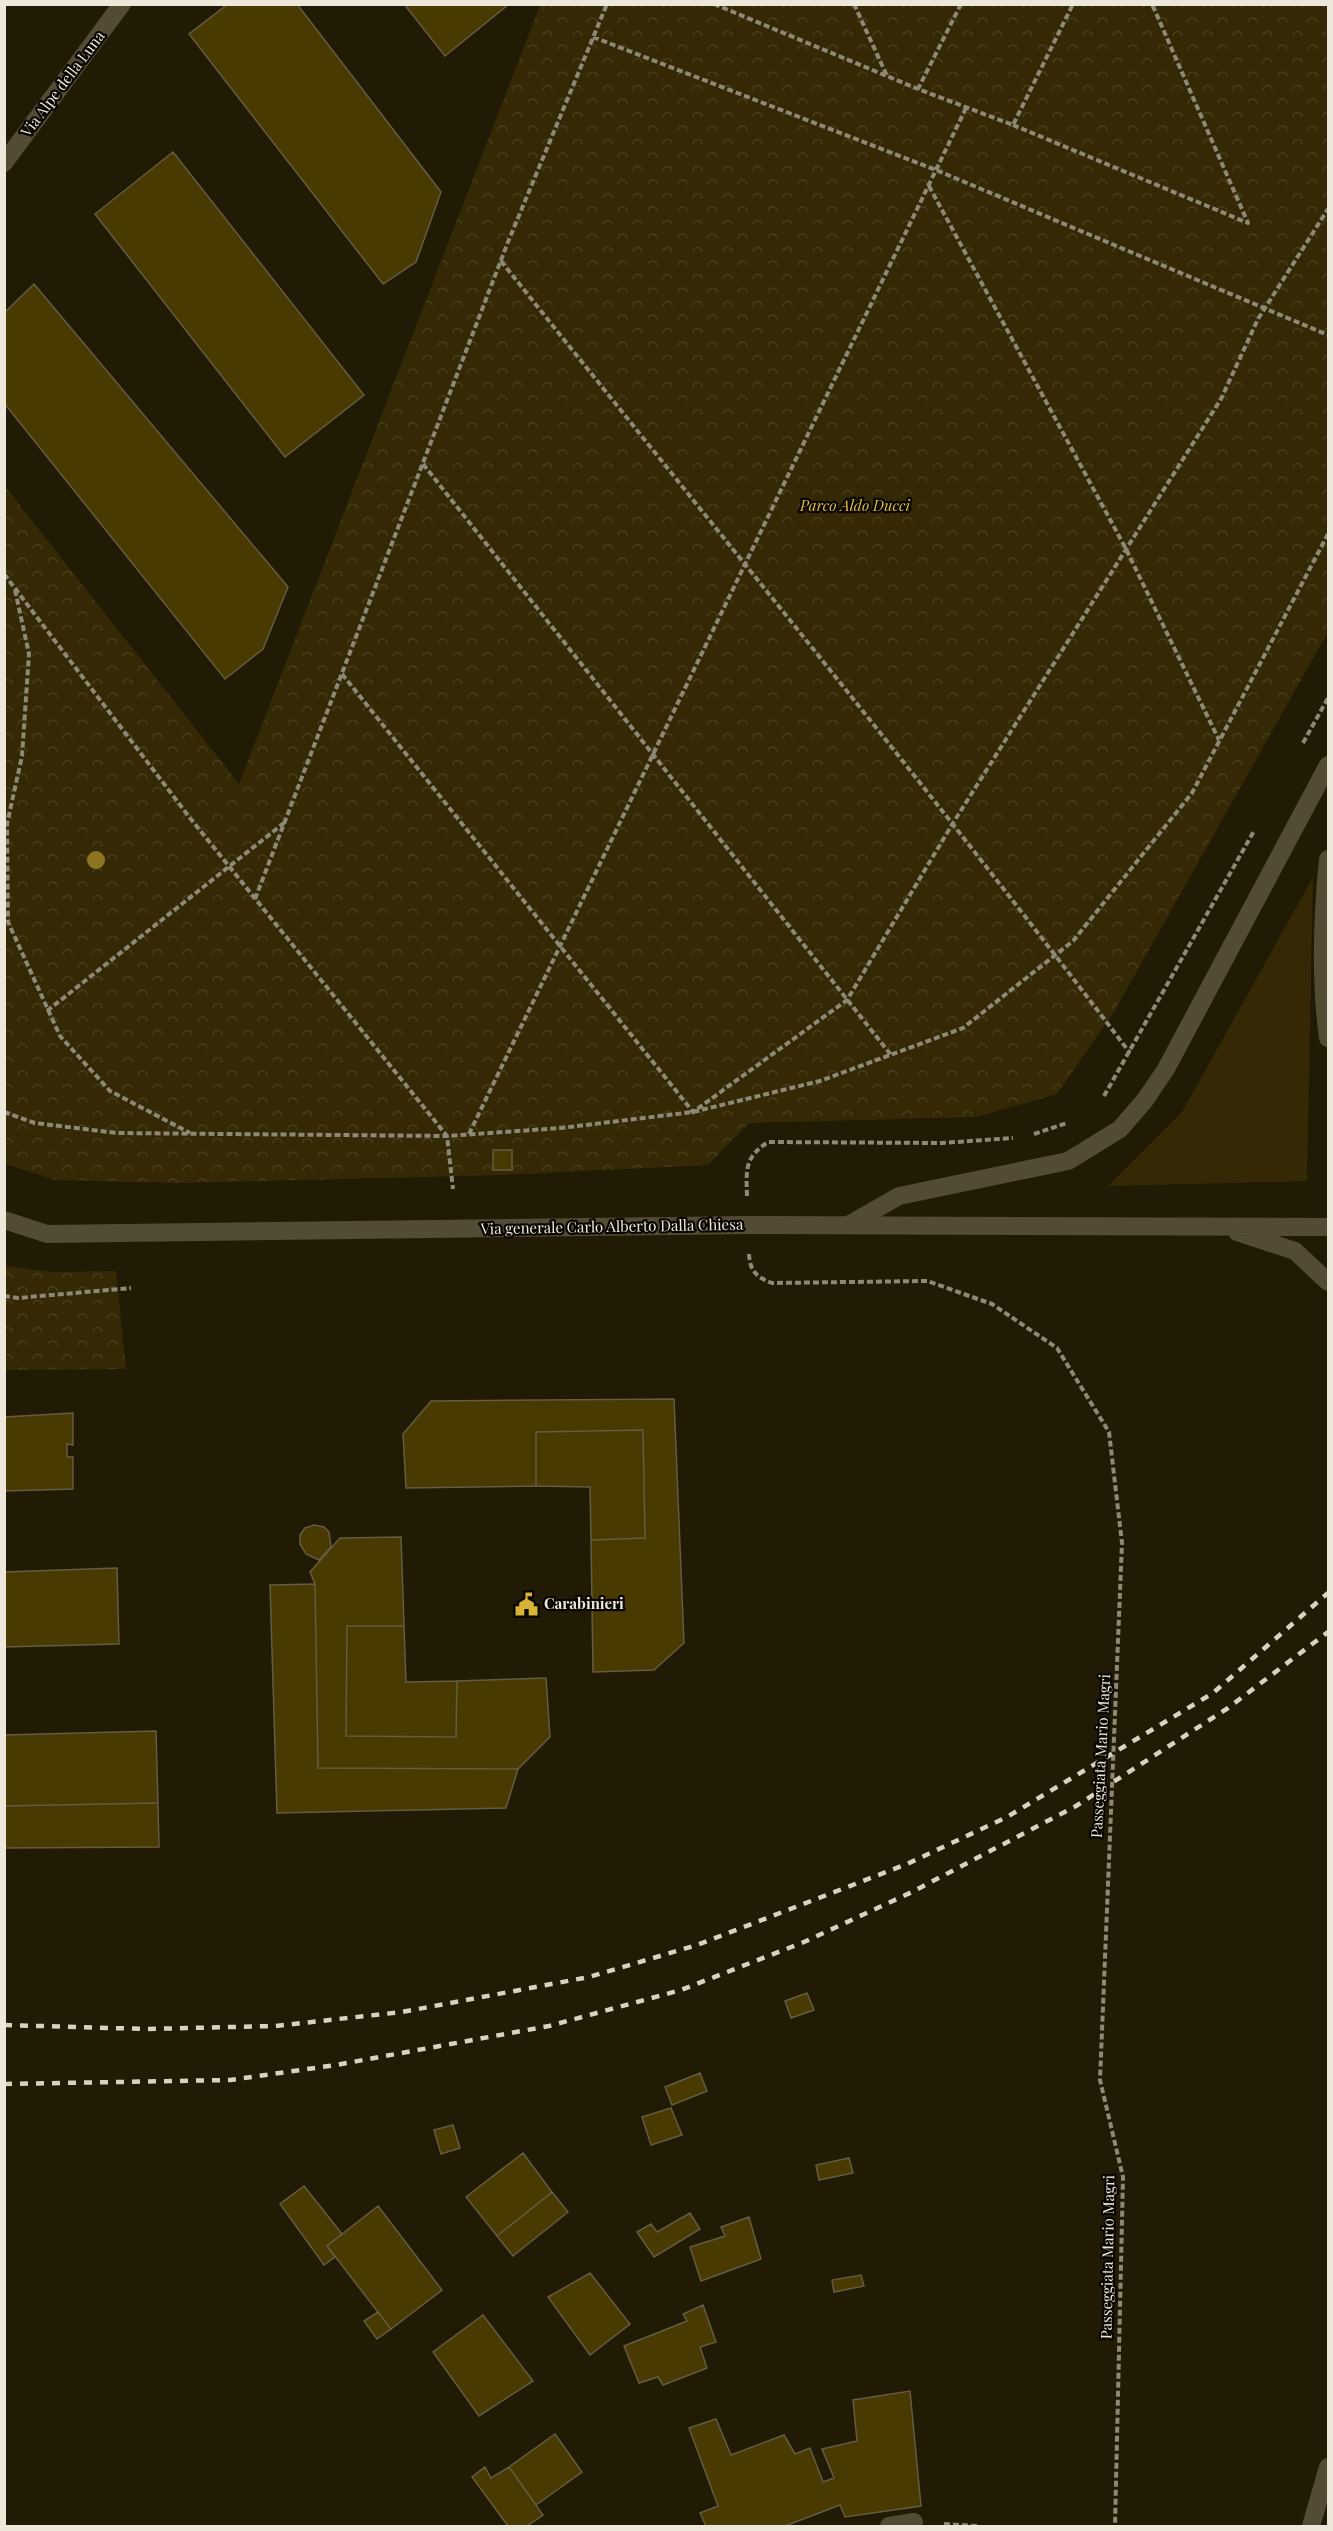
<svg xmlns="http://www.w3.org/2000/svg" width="1333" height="2531" viewBox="0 0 1333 2531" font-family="'Playfair Display',serif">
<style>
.grass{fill:#342904}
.forest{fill:url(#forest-crowns)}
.building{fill:#483a00;stroke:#645c43;stroke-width:1.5}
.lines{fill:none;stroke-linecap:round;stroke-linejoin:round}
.path{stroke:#8e8877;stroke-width:4;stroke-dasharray:6 3;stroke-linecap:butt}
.minor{stroke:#534b33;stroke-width:18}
.secondary{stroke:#534b33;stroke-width:18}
.rail{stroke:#d7d2c3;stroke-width:4.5;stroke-dasharray:8 8;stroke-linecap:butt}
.tree{fill:#8d7520}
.labels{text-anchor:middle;stroke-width:4.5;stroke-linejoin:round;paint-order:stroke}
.street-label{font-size:15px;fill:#ede8da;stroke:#080601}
.park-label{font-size:15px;font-style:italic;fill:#e5bf36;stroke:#080601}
.poi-label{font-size:15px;font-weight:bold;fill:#ede8da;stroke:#080601;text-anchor:start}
</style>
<defs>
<pattern id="forest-crowns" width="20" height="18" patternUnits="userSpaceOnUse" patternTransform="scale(1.5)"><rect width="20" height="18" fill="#342904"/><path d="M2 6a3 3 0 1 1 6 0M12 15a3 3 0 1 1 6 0" fill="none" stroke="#483e1c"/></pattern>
</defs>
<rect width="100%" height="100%" fill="#211a04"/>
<!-- grass -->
<path class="grass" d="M1313,877L1307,1181L1108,1186L1182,1112Z"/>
<!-- forest -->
<path class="forest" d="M540,5H1328V632L1114,1012L1057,1094L976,1117L749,1123L708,1165L505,1175L178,1183L55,1180L5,1164L4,485L239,784Z
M5,1266L53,1272L116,1271L126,1369L5,1370Z"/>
<!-- building -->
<path class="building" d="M228,4H297L441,192L416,262L383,284L189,34Z
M404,4H509L445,56Z
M173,152L364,395L285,457L95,214Z
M34,284L288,587L263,649L225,679L4,403V313Z
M493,1150H512V1170H493Z
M674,1399L684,1643L654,1670L593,1672L591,1540L645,1538L643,1430L536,1432V1486L406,1488L403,1434L431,1401Z
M73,1413V1445L67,1444V1457H73V1489L4,1491V1417Z
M643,1430L645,1538L591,1540L590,1487L536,1486V1432Z
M314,1525L324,1527L329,1532L331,1547L319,1560L306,1554L300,1544V1535L305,1528Z
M401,1537L404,1626H347L346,1736L456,1737L457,1681L546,1678L550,1737L518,1769L318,1768L315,1584L310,1572L340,1538Z
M117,1568L119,1644L4,1647V1572Z
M315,1584L318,1768L518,1769L506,1808L277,1813L270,1585Z
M347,1626H404L406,1682L457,1681L456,1737L346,1736Z
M156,1731L158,1803L4,1806V1735Z
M158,1803L159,1847L4,1848V1806Z
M807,1993L814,2010L791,2018L785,2001Z
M700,2073L707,2091L672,2105L665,2087Z
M671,2108L682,2135L651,2145L642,2117Z
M453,2125L460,2148L441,2154L434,2130Z
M523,2153L552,2192L497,2236L466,2197Z
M849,2158L853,2173L819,2180L816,2165Z
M304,2186L342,2234L327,2246L335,2257L324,2265L280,2204Z
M552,2192L568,2212L513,2256L497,2236Z
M378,2206L442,2290L391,2329L327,2246Z
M690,2213L700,2229L654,2257L637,2232L651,2224L657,2232Z
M749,2217L761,2259L701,2281L690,2247L725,2236L721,2227Z
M590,2273L630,2324L590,2355L548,2297Z
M861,2275L864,2286L834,2292L832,2280Z
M703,2305L716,2342L700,2347L707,2368L663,2385L658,2377L639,2383L624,2346L687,2321L683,2314Z
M378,2312L391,2329L377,2339L364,2321Z
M483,2315L533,2381L479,2416L433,2352Z
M910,2391L921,2506L845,2517L840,2505L785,2526H706L700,2513L718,2506L689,2428L716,2419L731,2455L784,2435L795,2454L810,2448L823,2482L834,2478L822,2449L857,2441L853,2400Z
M555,2434L582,2472L536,2505L509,2467Z
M485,2467L491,2478L509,2467L543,2515L527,2526H508L472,2477Z"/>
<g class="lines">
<!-- path -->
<path class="path" d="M714,4L918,89
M854,4L887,76
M961,4L918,89L1013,125L1073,4
M593,37L936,170L1328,335
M1013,125L1248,223L1152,4
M929,186L1126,549L1219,740
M501,261C711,524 926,784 1130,1053
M423,464L891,1055
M4,574L190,818L447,1136L453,1189
M15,590L29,654L22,756L7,824L8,922L60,1036L110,1091L190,1133
M342,674L693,1112L847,1000L953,823L1221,399L1258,319L1328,209
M1303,743L1328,698
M255,899L508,242L607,4
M47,1011L284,823
M1104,1096L1254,831
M4,1112L35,1123L117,1133L447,1136L561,1128L693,1112L820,1081L963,1028L1073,941L1192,793L1328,534
M469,1134L966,108
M1034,1134L1067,1123
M747,1196C746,1169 745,1157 768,1142L942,1143L1013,1138
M749,1254C750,1271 756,1277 772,1283L927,1281L992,1304L1057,1348L1109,1432L1122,1543L1100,2080L1123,2177L1115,2526
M4,1296L18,1298L131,1288
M944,2524L977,2526"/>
<!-- minor -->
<path class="minor" d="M4,163L122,4
M4,1220L47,1234L748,1225L1328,1227
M850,1224L899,1196L1068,1161L1120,1129L1145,1100L1166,1069L1328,765
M1237,1232L1295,1251L1328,1282
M889,2526L914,2522"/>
<!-- secondary -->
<path class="secondary" d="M1328,859C1322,919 1320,979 1328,1038
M1311,2526L1328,2467"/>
<!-- rail -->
<path class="rail" d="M4,2025L147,2029L275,2026L402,2012L589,1977L697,1945L907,1864L1007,1817L1213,1693L1328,1593
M4,2084L230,2080L336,2065L549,2026L681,1990L804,1942L912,1892L1076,1806L1228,1708L1328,1632"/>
</g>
<!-- trees -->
<circle class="tree" cx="96" cy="860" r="9"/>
<!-- icons -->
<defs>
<symbol id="civic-bare" viewBox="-9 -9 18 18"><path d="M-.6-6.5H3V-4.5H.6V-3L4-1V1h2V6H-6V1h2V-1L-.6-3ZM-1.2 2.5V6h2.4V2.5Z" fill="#d7b434" stroke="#080601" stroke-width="2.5" paint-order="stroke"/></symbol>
</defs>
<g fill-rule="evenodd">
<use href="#civic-bare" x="510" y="1588" width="33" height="33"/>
</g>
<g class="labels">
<!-- street labels -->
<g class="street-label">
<text transform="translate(63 84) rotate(-53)" y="5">Via Alpe della Luna</text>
<text transform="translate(612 1227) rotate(-1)" y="5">Via generale Carlo Alberto Dalla Chiesa</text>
<text transform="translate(1101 1756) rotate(-87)" y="5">Passeggiata Mario Magri</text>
<text transform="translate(1108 2257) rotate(-89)" y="5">Passeggiata Mario Magri</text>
</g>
<!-- park labels -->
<g class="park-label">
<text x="855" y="511">Parco Aldo Ducci</text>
</g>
<!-- poi labels -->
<g class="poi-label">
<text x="544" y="1609">Carabinieri</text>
</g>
</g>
<!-- border -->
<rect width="1333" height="2531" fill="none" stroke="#ede8da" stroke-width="12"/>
</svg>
